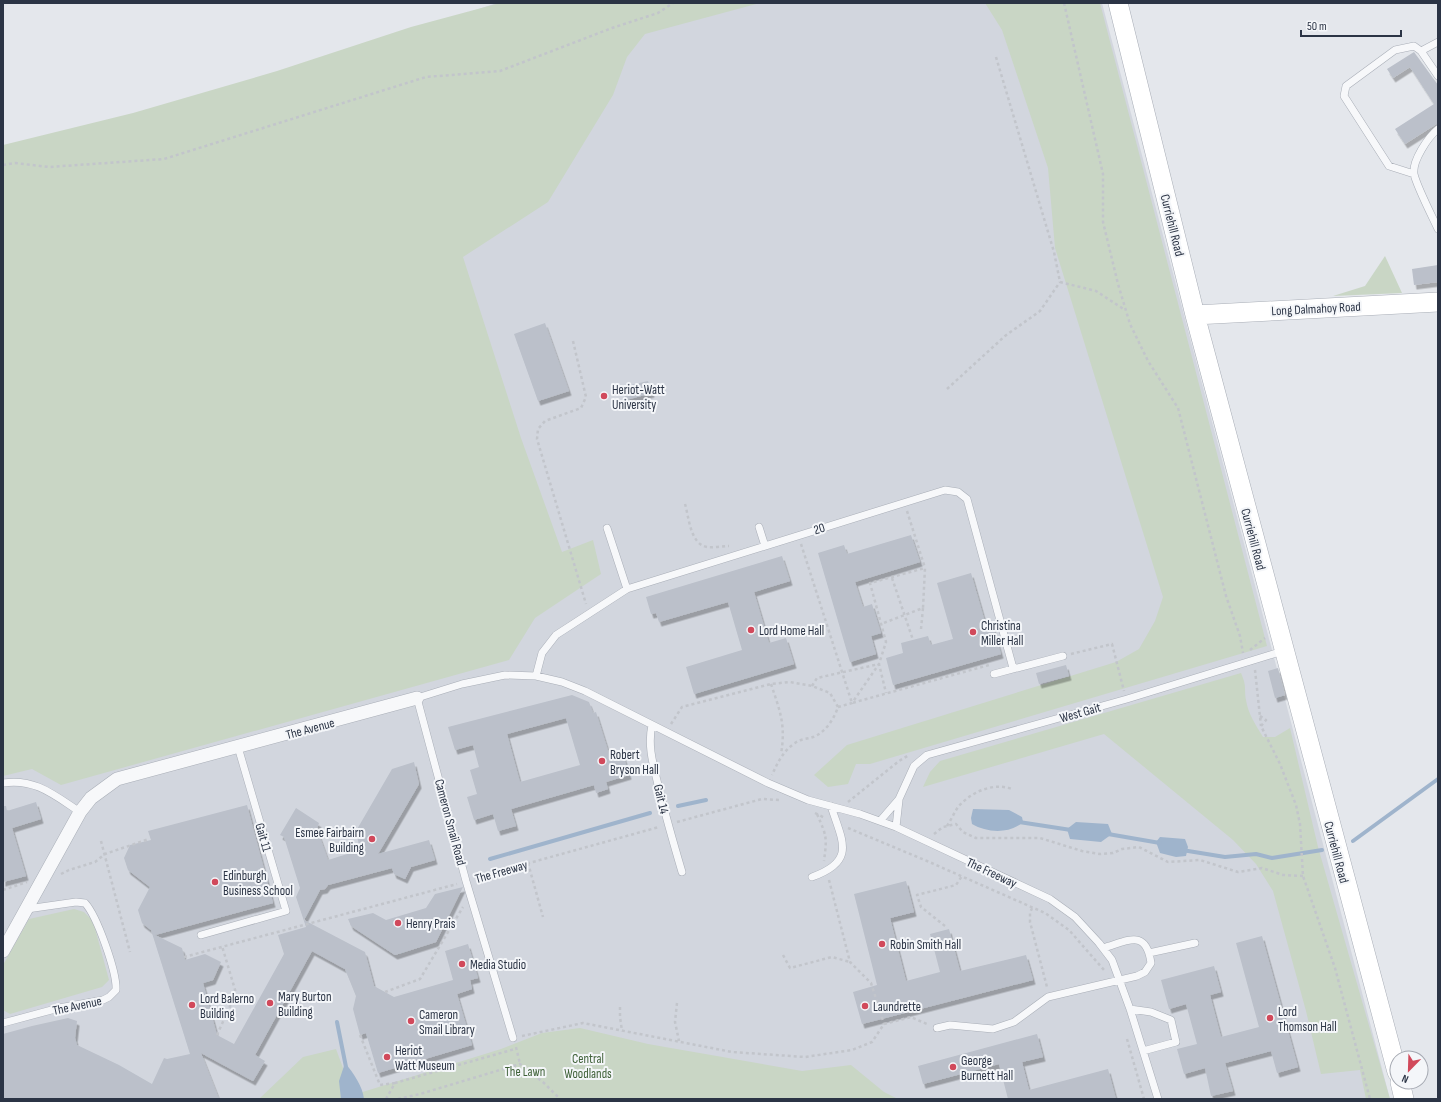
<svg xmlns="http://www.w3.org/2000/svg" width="1441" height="1102" viewBox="0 0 1441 1102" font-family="'Sofia Sans Condensed',sans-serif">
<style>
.built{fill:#d2d6de}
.green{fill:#c9d6c5}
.water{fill:#9fb4cc}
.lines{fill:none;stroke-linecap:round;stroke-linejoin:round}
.stream{stroke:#9fb4cc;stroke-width:4}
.building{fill:#bbc0ca;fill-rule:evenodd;filter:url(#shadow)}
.lane-casing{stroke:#a9aeb7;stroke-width:8}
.street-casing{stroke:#a9aeb7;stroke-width:14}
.secondary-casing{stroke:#a9aeb7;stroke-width:20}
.path{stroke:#c2c5cb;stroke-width:2.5;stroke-dasharray:3 3;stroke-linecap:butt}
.lane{stroke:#f7f8fa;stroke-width:7}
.street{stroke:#f7f8fa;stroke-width:13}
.secondary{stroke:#fff;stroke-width:19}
.poi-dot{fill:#d1495b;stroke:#f4f6f9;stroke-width:1.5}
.labels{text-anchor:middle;stroke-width:4;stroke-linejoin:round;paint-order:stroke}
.street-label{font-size:13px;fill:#2b3445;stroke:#f4f6f9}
.poi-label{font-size:13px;fill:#2b3445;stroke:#f4f6f9;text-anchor:start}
.park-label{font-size:13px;fill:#3f6138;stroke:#f4f6f9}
</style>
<defs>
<filter id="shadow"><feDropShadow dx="2.5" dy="4.5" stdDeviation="0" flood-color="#0004"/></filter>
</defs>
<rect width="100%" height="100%" fill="#e4e7ec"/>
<!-- built -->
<path class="built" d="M497,3H1102L1390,1099H3V164Z"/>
<!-- green -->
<path class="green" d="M500,3H760L645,34L627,57L613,95L548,202L463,257L521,438L562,552L593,540L601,574L535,618L509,660L61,785L32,769L3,776V145L133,113L277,71L411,27Z
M985,3H1100L1267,646L870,764H856L848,784L828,787L814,775L847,745L1116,662L1139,649L1155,621L1163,597L1055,248L1048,168L1002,30Z
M1385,256L1402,293L1333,296L1365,286Z
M1241,673C1247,687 1244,687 1246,700C1248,714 1256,725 1263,737H1275L1290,728L1318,847L1390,1099H1366L1360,1070L1321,1074L1306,1011L1273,891L1256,864L1233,840L1104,734L923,787L930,772L940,761Z
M74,909L84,912L93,921L109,980L102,987L10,1014L3,1010V965L29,919Z
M580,1028L648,1044L802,1071L851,1065L884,1092L898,1099H259L303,1057L336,1049L353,1095L501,1049L542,1033Z"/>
<!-- water -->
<path class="water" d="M973,809L1009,810L1022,817L1023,822C1010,834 987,833 972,824L971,818Z
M1076,822L1108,824L1112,834L1101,842L1070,839L1067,829Z
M1160,837L1185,839L1188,847L1186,856L1176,857L1160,853L1156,842Z
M345,1063C353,1072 363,1087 364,1099H341L339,1081Z"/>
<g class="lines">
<!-- stream -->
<path class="stream" d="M678,806L706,800
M1019,822L1071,830
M1108,834L1160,843
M1353,841L1438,779
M1182,850L1225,857L1256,854L1272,858L1322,850
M490,859L650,813
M337,1022L346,1067"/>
</g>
<!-- building -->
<path class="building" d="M1414,52L1438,85V123L1405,144L1395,129L1434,104L1410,67L1393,78L1387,69Z
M1438,265V282L1414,285L1412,269Z
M545,323L569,391L538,401L514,334Z
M648,381L652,393L626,400L622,387Z
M911,535L920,562L855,582L863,607L872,604L881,633L871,636L876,654L850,662L818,553L844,545L847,554Z
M782,556L790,581L754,592L769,643L786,638L794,664L694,694L686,667L742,650L728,602L659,622L656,613L651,614L646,597Z
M971,573L987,629L993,627L1001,654L893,685L886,658L903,653L901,643L928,636L931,645L953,639L937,583Z
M1066,665L1069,676L1039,684L1036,673Z
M1278,668L1285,695L1275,698L1268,671Z
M572,695L589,702L593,713L596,712L610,757L623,754L629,775L606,782L608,789L596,793L594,785L511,809L516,826L498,831L493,814L474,820L467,797L477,794L470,770L479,767L473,745L455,750L448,727ZM566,718L580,765L520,782L507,734Z
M414,762L419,784L378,854L429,840L435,860L411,867L405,879L394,874L392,868L328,885L325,889L320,890L304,920L365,952L374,986L394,997L453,980L445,951L468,944L478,978L470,980L472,989L457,994L472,1045L378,1073L366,1033L360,1035L353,1009L356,996L345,969L312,951L255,1055L265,1061L253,1081L201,1053L219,1099H3V1034L32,1026L68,1018L77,1021L75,1038L77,1045L119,1065L152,1084L164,1058L167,1059L190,1054L151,930L142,923L138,910L150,887L128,870L124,858L130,845L151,840L148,831L247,805L273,903L155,935L182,948L185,960L205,954L221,962L213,980L203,983L217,1035L234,1044L284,954L278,935L306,927L296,897L300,888L284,837L280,835L296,808L319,823L317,829L328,860L360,850L356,831L392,769Z
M36,802L41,819L12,828L26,876L3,882V806H6L7,811Z
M906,881L914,912L890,918L906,981L940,972L930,934L949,929L960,971L1026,955L1033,980L862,1024L853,992L877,985L854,894Z
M463,887L436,942L395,955L351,926L348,919L373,913L386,920L426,908L435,894Z
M1262,936L1298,1067L1277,1073L1271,1051L1225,1063L1233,1091L1211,1096L1205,1068L1184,1074L1177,1049L1197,1044L1186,1004L1169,1009L1161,980L1214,966L1221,992L1210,995L1221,1037L1259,1027L1236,943Z
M1037,1034L1043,1057L1022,1062L1029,1090L1108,1069L1116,1099H1008L999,1064L923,1084L918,1066Z"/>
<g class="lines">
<defs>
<path id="lane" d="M1438,42L1421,51L1438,76
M1438,129C1428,137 1412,161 1414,174C1417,187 1432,216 1438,229
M1414,174L1389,166L1344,96L1346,86L1395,50L1414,46L1421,51
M759,527L765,546
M607,528L627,589
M994,674L1063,656
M536,676L542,653L556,635L627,589L945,490L958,492L967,499L1013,668
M652,725C647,747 654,767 659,789C666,817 674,845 682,872
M3,783C35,778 54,795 80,812
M880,821L899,799L914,766L927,755L1127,699L1283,651
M896,827L899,800
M812,877C857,861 842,841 831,806
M201,935L286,911L238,747
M1149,953L1195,943
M1130,1009L1151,1012L1171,1020L1176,1042L1143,1051
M3,1023L59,1008L103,1000L109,997L116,990C117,972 97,916 85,903L76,902L27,909
M937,1028L950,1025L993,1029L1014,1022L1048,997L1137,976L1145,972L1151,963C1146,928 1128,941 1103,948
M513,1038L466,881L417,698L462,684L505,675L536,676L562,682L585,691L768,783L808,800L860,814L896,827L1050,899L1075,917L1099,943L1112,960L1130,1009L1158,1099"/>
<path id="street" d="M3,951L80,812L91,798L117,779L417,698"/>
<path id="secondary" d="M1118,3L1195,315L1397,1072
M1195,315L1438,302
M1400,1082L1404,1099"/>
</defs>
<!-- lane casing -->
<use href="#lane" class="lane-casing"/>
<!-- street casing -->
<use href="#street" class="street-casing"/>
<!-- secondary casing -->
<use href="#secondary" class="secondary-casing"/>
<!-- path -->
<path class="path" d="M1064,3L1103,174V222L1118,284L1130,324L1148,361L1178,408L1226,596L1240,636L1243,653
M996,57L1054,252L1060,282L1096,291L1125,310
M3,165L15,163L49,167L164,159L426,77L500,71L612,28L658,13L673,3
M573,341L586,397L581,408L545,421L538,429L537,439L586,604
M947,389L1005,336L1040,311L1060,282
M685,504C689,517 690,544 707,547C713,548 722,546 729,546
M907,511L925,568
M801,544L852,703L989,665
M892,578L913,640
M921,629L923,608
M1250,650L1265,638
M1071,654L1112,644L1124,691
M1255,670L1261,726
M771,684C780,711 786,725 781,754
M812,686L817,678L879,664L886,693
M838,707L852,703L879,664L886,642L870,583L925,568L923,608L881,624
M1260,716L1266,720L1261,726L1280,764L1296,805L1300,824L1303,876L1335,968L1370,1099
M671,724L682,707L771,684L790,682L812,686L830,693L838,707C834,719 825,733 813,737C807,739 800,739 795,743C783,751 778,762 772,775
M848,802L899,761L909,755
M815,813L825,818
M817,814C827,837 827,837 824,861
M677,822L762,799L779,800
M947,826C951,820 954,813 958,807C971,792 993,782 1012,789
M848,828L927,861L1045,913L1069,930L1104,970
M934,834L943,827L956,824L963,832L976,838H1040L1082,851L1100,854L1113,853L1122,849L1139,847L1168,862L1200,860L1238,872L1262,868L1283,875L1303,876
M101,841L130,952
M528,863L543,917
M61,874L69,870L95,862L105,854L149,839
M475,878L659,827
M829,880L850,962L871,983L884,1024
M3,890L27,882
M1032,908L1030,913V922L1047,987
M945,926L921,907L917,895L956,885L962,876
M783,955L790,968L832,957L850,962
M184,957L457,884
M385,992L420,979L463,907
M677,1003L675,1022L679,1041
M620,1007V1017L622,1031
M217,1035L236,993L222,946
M360,1035L380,1085L395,1083
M522,1036L583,1023L732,1052L805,1057L852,1050L872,1042L884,1024L911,1017L929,1025
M1127,1039L1144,1099H1143
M516,1047L520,1064
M386,1099L395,1083L515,1049
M398,1099L420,1094L520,1064L544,1083L560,1099"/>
<!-- lane -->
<use href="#lane" class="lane"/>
<!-- street -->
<use href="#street" class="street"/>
<!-- secondary -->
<use href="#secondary" class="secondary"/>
</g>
<!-- markers -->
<g class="poi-dot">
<circle cx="604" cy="396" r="4"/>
<circle cx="751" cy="630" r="4"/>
<circle cx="973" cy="632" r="4"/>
<circle cx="602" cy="761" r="4"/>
<circle cx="372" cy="839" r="4"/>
<circle cx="215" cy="882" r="4"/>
<circle cx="398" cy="923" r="4"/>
<circle cx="882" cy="944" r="4"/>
<circle cx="462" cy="964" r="4"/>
<circle cx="270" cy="1003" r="4"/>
<circle cx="192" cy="1005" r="4"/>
<circle cx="865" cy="1006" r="4"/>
<circle cx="1270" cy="1018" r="4"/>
<circle cx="411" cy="1021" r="4"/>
<circle cx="387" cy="1057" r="4"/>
<circle cx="953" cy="1067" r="4"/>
</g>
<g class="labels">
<!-- street labels -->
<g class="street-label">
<text transform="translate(1173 225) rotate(76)" y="5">Curriehill Road</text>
<text transform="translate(1316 308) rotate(-3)" y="5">Long Dalmahoy Road</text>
<text transform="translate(819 528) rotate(-17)" y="5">20</text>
<text transform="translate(1254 539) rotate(75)" y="5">Curriehill Road</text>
<text transform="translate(1080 712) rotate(-16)" y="5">West Gait</text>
<text transform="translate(310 728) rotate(-15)" y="5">The Avenue</text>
<text transform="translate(662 799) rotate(77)" y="5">Gait 14</text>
<text transform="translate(451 822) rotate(75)" y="5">Cameron Smail Road</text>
<text transform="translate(264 837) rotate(74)" y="5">Gait 11</text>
<text transform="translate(1337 852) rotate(75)" y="5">Curriehill Road</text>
<text transform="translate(501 871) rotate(-16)" y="5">The Freeway</text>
<text transform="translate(992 872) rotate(25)" y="5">The Freeway</text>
<text transform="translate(77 1005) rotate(-12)" y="5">The Avenue</text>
</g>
<!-- poi labels -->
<g class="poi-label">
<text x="612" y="394">Heriot-Watt<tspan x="612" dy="15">University</tspan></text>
<text x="981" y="630">Christina<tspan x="981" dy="15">Miller Hall</tspan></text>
<text x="759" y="635">Lord Home Hall</text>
<text x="610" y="759">Robert<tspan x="610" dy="15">Bryson Hall</tspan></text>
<text x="364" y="837" text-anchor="end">Esmee Fairbairn<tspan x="364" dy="15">Building</tspan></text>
<text x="223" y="880">Edinburgh<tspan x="223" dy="15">Business School</tspan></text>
<text x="406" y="928">Henry Prais</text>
<text x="890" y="949">Robin Smith Hall</text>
<text x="470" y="969">Media Studio</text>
<text x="278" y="1001">Mary Burton<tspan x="278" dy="15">Building</tspan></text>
<text x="200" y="1003">Lord Balerno<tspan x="200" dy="15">Building</tspan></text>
<text x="873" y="1011">Laundrette</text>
<text x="1278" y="1016">Lord<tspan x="1278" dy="15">Thomson Hall</tspan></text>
<text x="419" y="1019">Cameron<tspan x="419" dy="15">Smail Library</tspan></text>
<text x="395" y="1055">Heriot<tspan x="395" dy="15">Watt Museum</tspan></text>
<text x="961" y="1065">George<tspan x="961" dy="15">Burnett Hall</tspan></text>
</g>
<!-- park labels -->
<g class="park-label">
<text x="588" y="1063">Central<tspan x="588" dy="15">Woodlands</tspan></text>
<text x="525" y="1076">The Lawn</text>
</g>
</g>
<!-- border -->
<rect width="1441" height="1102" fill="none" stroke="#2b3445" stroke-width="8"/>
<!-- north arrow -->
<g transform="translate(1409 1070) rotate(203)"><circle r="19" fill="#f4f6f9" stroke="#a4a8b1"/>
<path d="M0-3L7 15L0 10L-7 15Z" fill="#d1495b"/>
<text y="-6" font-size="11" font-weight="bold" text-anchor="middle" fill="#2b3445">N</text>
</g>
<!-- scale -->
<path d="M1301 30v6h100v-6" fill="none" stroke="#2b3445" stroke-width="2"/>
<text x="1307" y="30" font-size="12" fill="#2b3445" stroke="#f4f6f9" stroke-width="3" paint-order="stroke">50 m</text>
</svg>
